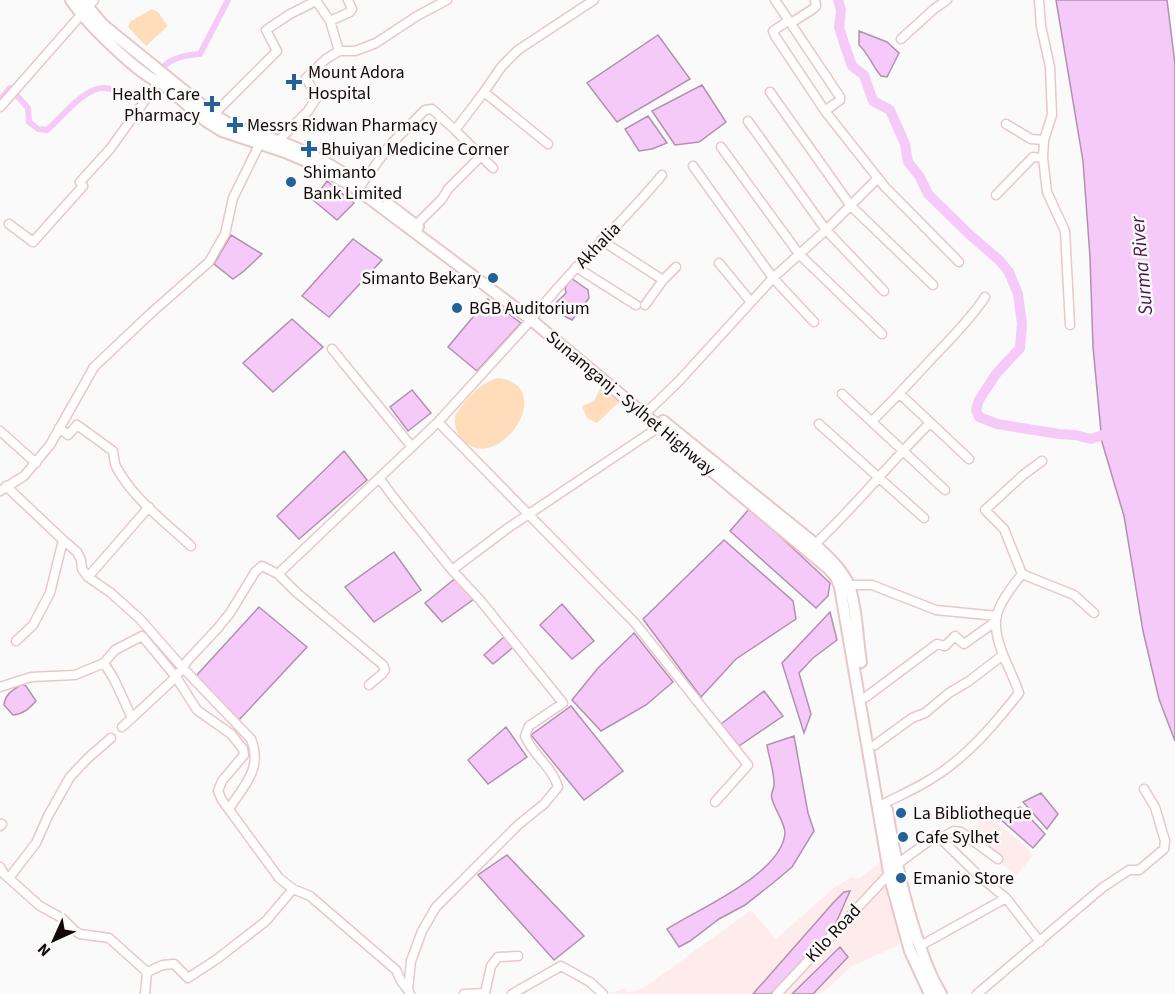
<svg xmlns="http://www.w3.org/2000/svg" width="1175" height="994" viewBox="0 0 1175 994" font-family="'Source Sans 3',sans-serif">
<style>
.built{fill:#feebeb}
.green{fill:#fdb}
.water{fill:#f6caf8;stroke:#b290b0;stroke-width:1.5}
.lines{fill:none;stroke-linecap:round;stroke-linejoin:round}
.canal{stroke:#f6caf8;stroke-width:6}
.river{stroke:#f6caf8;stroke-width:10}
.minor-casing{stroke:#ebc6c7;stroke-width:11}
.major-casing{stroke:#ebc6c7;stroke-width:14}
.minor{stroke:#fff;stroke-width:8}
.major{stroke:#fff;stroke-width:10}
.poi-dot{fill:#226298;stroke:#fafafa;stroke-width:2}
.labels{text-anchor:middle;stroke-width:5;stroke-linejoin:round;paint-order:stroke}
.poi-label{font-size:18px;fill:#140909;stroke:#fafafa;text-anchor:start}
.street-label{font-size:18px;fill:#140909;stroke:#fafafa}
.water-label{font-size:20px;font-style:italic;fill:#49164d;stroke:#fafafa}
</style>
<rect width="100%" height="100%" fill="#fafafa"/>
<!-- built -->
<path class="built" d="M986,813L1026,847L1033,855L1017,875L966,837Z
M883,860L904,939L897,946L852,966L821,994H610L625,988L627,993L644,988L751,910L776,939L834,888L851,877L858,879Z"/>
<!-- green -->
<path class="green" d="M152,9L158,12L168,26L146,46L128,27L131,21Z
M498,378C560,386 498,475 464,441C456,434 454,426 455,416C465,400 479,383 498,378Z
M600,389L619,402L597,423L587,418L582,406L594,401Z"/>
<!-- water -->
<path class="water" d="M1056,0H1167L1175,64V741L1159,699L1143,631L1124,516L1102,442L1093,347L1090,257L1083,161Z
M859,31L887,42L899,53L887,77L881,76C872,66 869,54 859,45Z
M658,35L690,79L617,122L587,83Z
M702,85L726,122L699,142L675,145L652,111Z
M648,116L667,143L652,149L639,151L625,129Z
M327,181L354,203L337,220L313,200Z
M231,235L262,254L244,271L233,279L214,264Z
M353,239L382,260L329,317L302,296Z
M571,278L588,290L589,298L572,320L558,313L554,305L566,293L565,288Z
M488,299L521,323L477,371L448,347Z
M292,319L323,347L273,392L243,363Z
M412,390L431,413L408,431L390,407Z
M344,451L367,480L299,539L277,516Z
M750,508L830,583L828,596L816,608L730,531Z
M724,540L793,601L796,619L736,659L701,697L643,619Z
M394,552L421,590L374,622L345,587Z
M457,577L474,599L442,622L425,603Z
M562,604L594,641L572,659L540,625Z
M259,607L307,647L239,720L195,677Z
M830,612L837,640L813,658L799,673L811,714L804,733L782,663Z
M634,633L673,682L646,705L601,731L572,700L598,668Z
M506,635L516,645L493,664L484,655Z
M22,684L26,686L36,701C29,709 23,714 13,715L4,705C5,694 13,690 22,684Z
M764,691L783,716L739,746L721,724Z
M571,706L623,771L584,800L531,735Z
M506,727L527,757L488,784L468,760Z
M794,736L808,813L814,831L792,867L773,883L745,905L719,919L690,941L679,947L667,929C698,909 782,874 785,833C785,823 775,810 772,799C770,794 773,791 774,786C775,774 769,758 767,745Z
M1041,793L1058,814L1047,829L1023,802Z
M1020,807L1045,834L1033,848L999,818Z
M507,855L584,936L554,960L478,875Z
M850,891L835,925L771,994H753L833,903L844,892Z
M840,947L848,957L813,994H792Z"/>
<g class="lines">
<!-- canal -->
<path class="canal" d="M163,67C173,57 187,55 200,54L228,0
M0,100L10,88L28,108L29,122L38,129L47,130C61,118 85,87 104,88C117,89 128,94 142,92"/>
<!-- river -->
<path class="river" d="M838,0L841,10L839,27L843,40L852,66L864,75L873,101L890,110L905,144L908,162L920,177L928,194L970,235L999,260L1009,272L1018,294L1022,324L1020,348L996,374L979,400L976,410L979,417L997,424L1059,434L1075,435L1091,439L1115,431"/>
<defs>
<path id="minor" d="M775,0L840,97V100L825,111
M1039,0L1041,26L1050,67L1052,115L1044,140L1043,158L1047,192L1065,231L1070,325
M330,21L339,51
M788,21L773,31L775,36L825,111L885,187L959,262
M791,23L813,9L816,6L815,0
M901,39L934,9L947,0
M484,92L502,66L518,50L594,0
M770,92L851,206L933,285
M0,107L94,0
M211,117L277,51L266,30L290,14L314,2H317L330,21L350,12L352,9L348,0
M748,121L826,230L884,291
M1006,124L1031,139L1044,140
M455,130L493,168
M278,141L308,111L317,97L306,78L326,59L339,51H355L376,43L417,16L447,0
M721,147L799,254L882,334
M693,166L773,278L814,322
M361,185L390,145L425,110L432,109L455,130L484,92L548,144
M996,195L1033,157L1043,158
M9,224L33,242L83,186L80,182L110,149L161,78
M416,225L442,199L448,189L481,156
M601,240L663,280
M719,263L751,302
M576,267L636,305
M645,305L663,280L676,267
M534,316C573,266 622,224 662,175
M332,349L412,447
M842,394L945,490
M900,394L969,459
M649,410L679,381L773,278L826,230L878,178
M872,421C896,398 917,374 940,350C956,333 972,317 985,297
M438,422L635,623L748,765L715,802
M819,424L924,518
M59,428L68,435L77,425L113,451C114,457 114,465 118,470C135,500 166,523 191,546
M0,431L36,463
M1042,461L1023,475L985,510L1004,529L1022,574L1074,595L1094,613
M380,479L394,498L452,570L480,600L563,703L529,726L525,736C534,757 552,766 558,787L544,804L518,825L436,907L422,931L411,961L408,990L410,994
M6,486L63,540L50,593L33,625L16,641
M0,491L24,476L50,445L94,367L150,314L209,262L225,234L233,198L259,145
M63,540L77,552L81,560L82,569L88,577L111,593L140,619L182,667L251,739C263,769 244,785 229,809
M815,544C856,506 890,462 930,423
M452,570L508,528L659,427
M278,574L296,592L383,665L385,670L382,674L369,685
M88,577L149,507
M848,585H872L936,610L997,616
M104,663L114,679L132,718L122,727
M0,687L31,677L75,675L104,663L115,650L142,636L176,677L197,710L231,734L243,749L244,755L222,781L218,791L222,800L279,878L293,889L266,921L217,959L188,978L174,964L163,965L147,972L109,938L80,934L75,931L62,918L40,906L4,874L0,867
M866,697L937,644L945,646L955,636L964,644L995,622
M132,718L176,677L188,660L217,629L230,613L255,572L262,566L278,574L438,422L531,320
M875,745L912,718L925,713L949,693L969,681L1003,655
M885,803C901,795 917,788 931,779C966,758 994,725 1019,693C1012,671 994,644 996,620C997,606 1013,585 1022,574
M0,826L2,824
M941,838L954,831L961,832L998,859
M896,865L937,835L977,874L1006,898L1040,942
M9,878L36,843L48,816L70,777L88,758L111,738
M293,889L310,896L396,970L401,981L408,990
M920,946L1006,898
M145,994L147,972
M464,994L485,993L491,966L498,957L518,956
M512,994L561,966L590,982L603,994
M777,994L890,873
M977,994L1102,888L1129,870H1139L1164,849L1165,841L1155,807L1144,789"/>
<path id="major" d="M71,0C86,22 139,76 163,84L206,121L222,131L285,152L311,163L357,189L529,318L829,569L836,577L840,587L890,878L910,951L930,994
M82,0L103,25L214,115C237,130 253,132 278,141C307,151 335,167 360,184
M388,204L418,227
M663,421L809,539C823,552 842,568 849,586C857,607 857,639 861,662
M887,810C894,854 903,896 917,938C924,958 930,976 941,994"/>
</defs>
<!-- minor casing -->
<use href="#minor" class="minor-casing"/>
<!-- major casing -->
<use href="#major" class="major-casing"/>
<!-- minor -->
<use href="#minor" class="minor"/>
<!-- major -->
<use href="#major" class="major"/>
</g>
<!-- markers -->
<g class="poi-dot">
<path d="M291 73h6v6h6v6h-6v6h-6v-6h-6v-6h6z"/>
<path d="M209 95h6v6h6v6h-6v6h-6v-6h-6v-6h6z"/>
<path d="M232 116h6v6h6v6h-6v6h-6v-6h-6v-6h6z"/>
<path d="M306 140h6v6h6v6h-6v6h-6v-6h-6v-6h6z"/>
<circle cx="291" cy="182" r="6"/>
<circle cx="493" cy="278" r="6"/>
<circle cx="457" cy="308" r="6"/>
<circle cx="901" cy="813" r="6"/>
<circle cx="903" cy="837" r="6"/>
<circle cx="901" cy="878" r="6"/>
</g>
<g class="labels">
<!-- poi labels -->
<g class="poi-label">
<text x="308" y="78">Mount Adora<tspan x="308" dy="21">Hospital</tspan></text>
<text x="200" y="100" text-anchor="end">Health Care<tspan x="200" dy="21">Pharmacy</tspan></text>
<text x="247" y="131">Messrs Ridwan Pharmacy</text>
<text x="321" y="155">Bhuiyan Medicine Corner</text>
<text x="303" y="178">Shimanto<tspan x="303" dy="21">Bank Limited</tspan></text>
<text x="481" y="284" text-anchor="end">Simanto Bekary</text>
<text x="469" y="314">BGB Auditorium</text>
<text x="913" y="819">La Bibliotheque</text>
<text x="915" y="843">Cafe Sylhet</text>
<text x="913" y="884">Emanio Store</text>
</g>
<!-- street labels -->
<g class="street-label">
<text transform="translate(598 245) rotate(-46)" y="6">Akhalia</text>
<text transform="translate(631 403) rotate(40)" y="6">Sunamganj - Sylhet Highway</text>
<text transform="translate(833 933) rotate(-47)" y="6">Kilo Road</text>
</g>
<!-- water labels -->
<g class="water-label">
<text transform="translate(1141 266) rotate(-95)" y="7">Surma River</text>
</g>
</g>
<!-- north arrow -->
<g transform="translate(54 940) rotate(225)" stroke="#fafafa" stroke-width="4.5" paint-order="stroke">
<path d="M0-4.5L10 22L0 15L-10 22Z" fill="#140909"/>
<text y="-9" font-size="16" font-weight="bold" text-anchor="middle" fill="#140909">N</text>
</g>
</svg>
